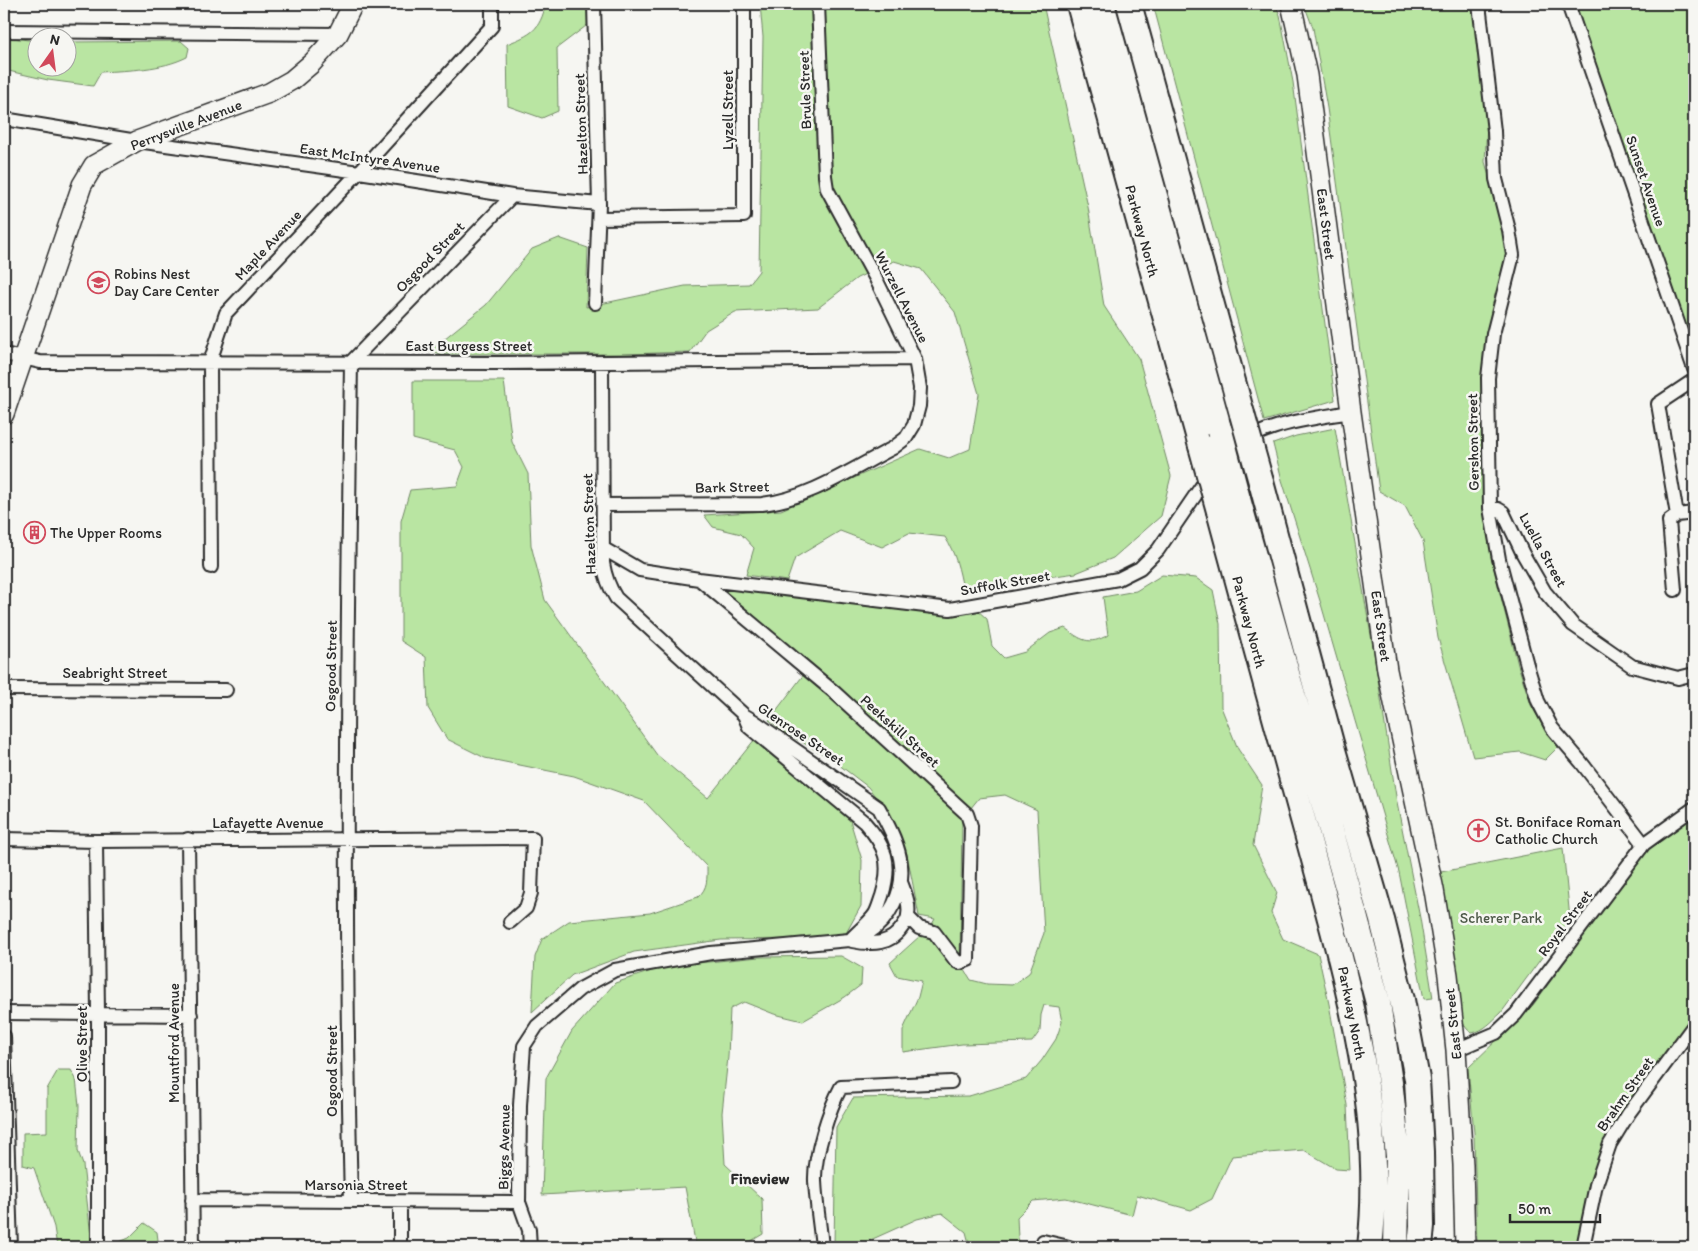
<svg xmlns="http://www.w3.org/2000/svg" width="1698" height="1251" viewBox="0 0 1698 1251" font-family="Itim,sans-serif">
<style>
.green{fill:#b9e5a2;stroke:#728866;fill-rule:evenodd}
.lines{fill:none;stroke-linecap:round;stroke-linejoin:round}
.street-casing{stroke:#2b2b2b;stroke-width:16}
.secondary-casing{stroke:#2b2b2b;stroke-width:22}
.highway-casing{stroke:#2b2b2b;stroke-width:28}
.street{stroke:#f6f6f2;stroke-width:12}
.secondary{stroke:#f6f6f2;stroke-width:19}
.highway{stroke:#f6f6f2;stroke-width:24}
.highway-bridge-casing{stroke:#2b2b2b;stroke-width:28;stroke-linecap:butt}
.highway-bridge{stroke:#f6f6f2;stroke-width:24}
.labels{text-anchor:middle;stroke-width:5;stroke-linejoin:round;paint-order:stroke}
.street-label{font-size:15px;fill:#2b2b2b;stroke:#f6f6f2}
.poi-label{font-size:15px;fill:#2b2b2b;stroke:#f6f6f2;text-anchor:start}
.park-label{font-size:15px;fill:#4e5a49;stroke:#f6f6f2}
.neighbourhood-label{font-size:16px;font-weight:bold;fill:#2b2b2b;stroke:#f6f6f2}
</style>
<rect width="100%" height="100%" fill="#f6f6f2"/>
<filter id="ink" filterUnits="userSpaceOnUse"><feTurbulence type="fractalNoise" baseFrequency=".02" numOctaves="2"/><feDisplacementMap in="SourceGraphic" scale="10" xChannelSelector="R" yChannelSelector="G"/><feConvolveMatrix kernelMatrix="1 2 1 2 8 2 1 2 1" color-interpolation-filters="sRGB"/></filter>
<g filter="url(#ink)">
<!-- green -->
<path class="green" d="M546,4H589L590,23L557,48L558,111L542,118L508,106L507,44C532,34 539,31 546,4Z
M760,4H1043L1088,207L1104,306L1139,359L1171,476L1161,516L1113,558L1076,573L963,589C959,569 956,555 945,537L909,533L882,547L840,531L795,558L787,581L746,575L754,548L741,534L713,527L704,515L781,510L920,449L949,458L970,449L979,394L955,312L921,269L894,261L857,278L818,308L735,312L706,330L690,352L626,354H443L429,351L486,305L532,249L559,238L588,248L586,307L685,286L749,284L759,271L763,37Z
M1153,4H1275L1280,15L1293,82L1335,400L1264,421Z
M1304,4H1473L1487,124L1485,162L1508,242L1507,259L1482,377L1485,519L1492,561L1518,665L1531,705L1548,735L1558,747L1545,760L1520,752L1473,757L1438,638L1423,541L1405,506L1379,491L1327,108L1313,28Z
M1575,4H1694V348L1648,214L1646,213Z
M4,37L37,41L38,68H68V42L181,41L189,48L187,57C161,70 129,70 101,72L93,86L48,80L4,70Z
M413,381H504L512,442L528,474L531,545L545,600L657,755L708,798L755,739L849,817L862,860L861,906L845,935L798,939L721,940L634,952L572,975L532,1012L535,957L542,939L569,921L650,913L698,897C708,888 707,879 707,867L644,801L574,776L485,758L447,739L428,708L426,657L401,641V521L410,490L457,486L464,467L455,450L413,439Z
M1335,428L1373,647L1397,803L1420,918L1433,998L1424,999L1399,872L1321,604L1282,480L1273,444L1296,436Z
M1162,575L1196,578L1213,590L1220,624L1221,707L1238,749L1262,785L1253,845L1277,893L1271,913L1283,939L1318,954L1329,1004L1347,1105L1350,1170L1336,1169L1304,1150L1232,1156L1212,1199L1191,1210L1137,1195L1132,1215L1066,1198L1033,1201L1017,1217L1018,1238L1021,1247H970L966,1232L942,1213L917,1219L855,1247H841L834,1245L836,1127L853,1098L969,1096L1026,1079L1042,1060L1056,1039L1062,1022L1059,1007L1044,1005L1041,1015L1040,1031L1032,1042L962,1044L903,1052V1030L918,997L922,981L897,976L890,963L931,926L935,919L919,916L907,854L893,820L868,787L830,758L784,732L769,720L808,669L763,630V624L750,613H745L728,598L725,585L975,608L987,619L992,646L1004,658L1025,652L1050,633L1065,628C1081,640 1089,646 1108,635L1103,597L1136,591ZM1005,795L1037,810L1044,933L1029,973L1012,985L987,984L971,980L960,962L962,819L979,798Z
M1694,816V1015L1620,1118L1577,1247H1477L1474,1133L1468,1068L1533,1005L1647,850Z
M1563,848L1570,919L1501,1013C1492,1021 1484,1031 1472,1033L1467,1029L1463,1023L1436,873Z
M841,956L862,968L861,985L845,997L803,1021L774,1014L744,1002L730,1009L728,1057L722,1113L725,1164L762,1199L763,1234L741,1247H696L685,1187L542,1195L546,1078L572,1031L615,983L667,966L759,957Z
M58,1070H71L76,1079L79,1106L78,1151L83,1165L91,1237L105,1247H57L54,1227L34,1168L23,1165V1133L47,1132V1089Z
M144,1223L157,1232L158,1240L156,1247H107L129,1238Z"/>
<g class="lines">
<defs>
<path id="street" d="M594,4L599,204L595,303
M1479,4L1494,131L1496,179L1509,230L1513,255L1493,334L1488,378L1490,508L1499,559L1527,665L1538,701L1552,728L1581,762L1644,844
M1568,4L1694,369
M4,31L338,34
M4,119L137,141L359,172L512,196L599,204
M599,218L744,216V4
M4,356L9,355L40,362L503,363L915,359
M1225,457C1253,424 1311,419 1351,412
M603,505L762,504C808,499 852,469 893,448L906,438L914,425L919,406L920,388L915,359L876,279L827,189L825,176L818,4
M1490,508L1498,509L1503,512L1523,554L1545,592L1573,625L1632,666L1678,678L1694,674
M1677,515L1658,404L1694,380
M1677,515L1694,513
M604,549L640,570L699,579L950,609L1118,579L1140,568L1158,550L1201,487L1211,474
M211,567L210,362L226,313L359,172L492,26V4
M699,579L833,691L967,814L971,826L968,960L960,963L956,961L934,932L919,928L908,917
M1675,590L1669,521L1677,515
M4,689L226,690
M744,715L749,727L864,822C886,846 892,863 882,896C880,901 878,909 875,914C869,923 858,931 851,939
M4,839L96,841L533,838L531,893L526,908L510,922
M188,839L193,1247
M96,841L98,1013V1247
M852,941C872,945 891,945 903,926C905,923 908,919 908,915C910,904 905,893 901,882
M4,1013L191,1015
M4,1036L11,1247
M1456,1050L1496,1033L1516,1014L1644,844L1694,808
M192,1200L519,1202
M351,1201C344,922 347,642 351,362L512,196
M1043,1241L1069,1247
M400,1247V1202
M530,1247L529,1230L519,1202L520,1105L524,1046L537,1026L580,989L615,970L711,953L849,940C855,938 863,937 867,934C890,920 904,891 901,865C899,844 888,825 879,808L754,721L744,715L616,598C609,587 605,576 603,563L602,362
M822,1247C820,1225 816,1203 815,1181C814,1156 829,1109 841,1087L951,1082
M1583,1247L1596,1185L1610,1144L1629,1113L1694,1025"/>
<path id="secondary" d="M1291,4L1307,75L1351,412L1387,670L1434,890L1448,975L1456,1050L1463,1165L1465,1247
M4,414L82,185L94,165L137,141L269,93L292,80L312,63L338,34L353,4"/>
<path id="highway" d="M1079,4L1201,446
M1102,4L1220,431
M1129,4L1242,414
M1261,482L1331,743L1382,920L1402,1000L1417,1079L1421,1152L1422,1226L1420,1247
M1238,499L1353,908L1378,1003L1391,1089L1398,1156L1396,1247
M1219,511C1248,619 1277,726 1307,834C1343,967 1386,1107 1370,1247"/>
</defs>
<!-- street casing -->
<use href="#street" class="street-casing"/>
<!-- secondary casing -->
<use href="#secondary" class="secondary-casing"/>
<!-- highway casing -->
<use href="#highway" class="highway-casing"/>
<!-- street -->
<use href="#street" class="street"/>
<!-- secondary -->
<use href="#secondary" class="secondary"/>
<!-- highway -->
<use href="#highway" class="highway"/>
<defs>
<path id="highway-bridge" d="M1242,414L1261,482
M1220,431L1238,499
M1201,446L1219,511"/>
</defs>
<!-- highway-bridge casing -->
<use href="#highway-bridge" class="highway-bridge-casing"/>
<!-- highway-bridge -->
<use href="#highway-bridge" class="highway-bridge"/>
</g>
</g>
<!-- icons -->
<defs>
<symbol id="school-ring" viewBox="-11 -11 22 22"><circle r="9.5" fill="#f6f6f2" stroke="#d1495b" stroke-width="1.5"/><path d="M0-5L7-2L0 1L-7-2ZM-4 1L0 2.5L4 1V4Q0 6-4 4Z" fill="#d1495b"/></symbol>
<symbol id="building-ring" viewBox="-11 -11 22 22"><circle r="9.5" fill="#f6f6f2" stroke="#d1495b" stroke-width="1.5"/><path d="M-4-6H4V6H1V3H-1V6H-4ZM-2.5-4.3h1.7v1.8h-1.7ZM.8-4.3h1.7v1.8H.8ZM-2.5-1h1.7V.8h-1.7ZM.8-1h1.7V.8H.8Z" fill="#d1495b"/></symbol>
<symbol id="church-ring" viewBox="-11 -11 22 22"><circle r="9.5" fill="#f6f6f2" stroke="#d1495b" stroke-width="1.5"/><path d="M-1.2-6h2.4v3.5h3.3v2.4h-3.3V6h-2.4V-.1h-3.3v-2.4h3.3Z" fill="#d1495b"/></symbol>
</defs>
<g fill-rule="evenodd">
<use href="#school-ring" x="86" y="270" width="25" height="25"/>
<use href="#building-ring" x="22" y="520" width="25" height="25"/>
<use href="#church-ring" x="1466" y="818" width="25" height="25"/>
</g>
<g class="labels">
<!-- street labels -->
<g class="street-label">
<text transform="translate(805 90) rotate(-92)" y="5">Brule Street</text>
<text transform="translate(728 110) rotate(-90)" y="5">Lyzell Street</text>
<text transform="translate(581 124) rotate(-92)" y="5">Hazelton Street</text>
<text transform="translate(186 125) rotate(-21)" y="5">Perrysville Avenue</text>
<text transform="translate(370 158) rotate(8)" y="5">East McIntyre Avenue</text>
<text transform="translate(1646 181) rotate(71)" y="5">Sunset Avenue</text>
<text transform="translate(1326 224) rotate(83)" y="5">East Street</text>
<text transform="translate(1142 231) rotate(75)" y="5">Parkway North</text>
<text transform="translate(268 245) rotate(-47)" y="5">Maple Avenue</text>
<text transform="translate(430 257) rotate(-46)" y="5">Osgood Street</text>
<text transform="translate(902 297) rotate(63)" y="5">Wurzell Avenue</text>
<text x="469" y="351">East Burgess Street</text>
<text transform="translate(1473 442) rotate(-91)" y="5">Gershon Street</text>
<text transform="translate(732 487) rotate(-1)" y="5">Bark Street</text>
<text transform="translate(589 524) rotate(-92)" y="5">Hazelton Street</text>
<text transform="translate(1543 550) rotate(61)" y="5">Luella Street</text>
<text transform="translate(1005 583) rotate(-10)" y="5">Suffolk Street</text>
<text transform="translate(1249 622) rotate(75)" y="5">Parkway North</text>
<text transform="translate(1381 626) rotate(82)" y="5">East Street</text>
<text transform="translate(331 666) rotate(-89)" y="5">Osgood Street</text>
<text x="115" y="678">Seabright Street</text>
<text transform="translate(900 731) rotate(42)" y="5">Peekskill Street</text>
<text transform="translate(801 734) rotate(34)" y="5">Glenrose Street</text>
<text x="268" y="828">Lafayette Avenue</text>
<text transform="translate(1565 923) rotate(-53)" y="5">Royal Street</text>
<text transform="translate(1352 1013) rotate(79)" y="5">Parkway North</text>
<text transform="translate(1453 1024) rotate(-96)" y="5">East Street</text>
<text transform="translate(174 1043) rotate(-90)" y="5">Mountford Avenue</text>
<text transform="translate(82 1044) rotate(-90)" y="5">Olive Street</text>
<text transform="translate(332 1071) rotate(-90)" y="5">Osgood Street</text>
<text transform="translate(1625 1094) rotate(-55)" y="5">Brahm Street</text>
<text transform="translate(504 1147) rotate(-89)" y="5">Biggs Avenue</text>
<text x="356" y="1190">Marsonia Street</text>
</g>
<!-- poi labels -->
<g class="poi-label">
<text x="114" y="279">Robins Nest<tspan x="114" dy="17">Day Care Center</tspan></text>
<text x="50" y="538">The Upper Rooms</text>
<text x="1495" y="827">St. Boniface Roman<tspan x="1495" dy="17">Catholic Church</tspan></text>
</g>
<!-- park labels -->
<g class="park-label">
<text x="1501" y="923">Scherer Park</text>
</g>
<!-- neighbourhood labels -->
<g class="neighbourhood-label">
<text x="760" y="1184">Fineview</text>
</g>
</g>
<!-- margin -->
<rect width="1698" height="1251" fill="none" stroke="#f6f6f2" stroke-width="20"/>
<rect x="10" y="10" width="1678" height="1231" fill="none" stroke="#2b2b2b" stroke-width="2" filter="url(#ink)"/>
<!-- north arrow -->
<g transform="translate(52 52) rotate(14)"><circle r="24" fill="#f6f6f2" stroke="#a5a5a2"/>
<path d="M0-4L9 19L0 12L-9 19Z" fill="#d1495b"/>
<text y="-8" font-size="14" font-weight="bold" text-anchor="middle" fill="#2b2b2b">N</text>
</g>
<!-- scale -->
<path d="M1510 1214v8h90v-8" fill="none" stroke="#2b2b2b" stroke-width="2.5"/>
<text x="1518" y="1214" font-size="15" fill="#2b2b2b" stroke="#f6f6f2" stroke-width="4" paint-order="stroke">50 m</text>
</svg>
